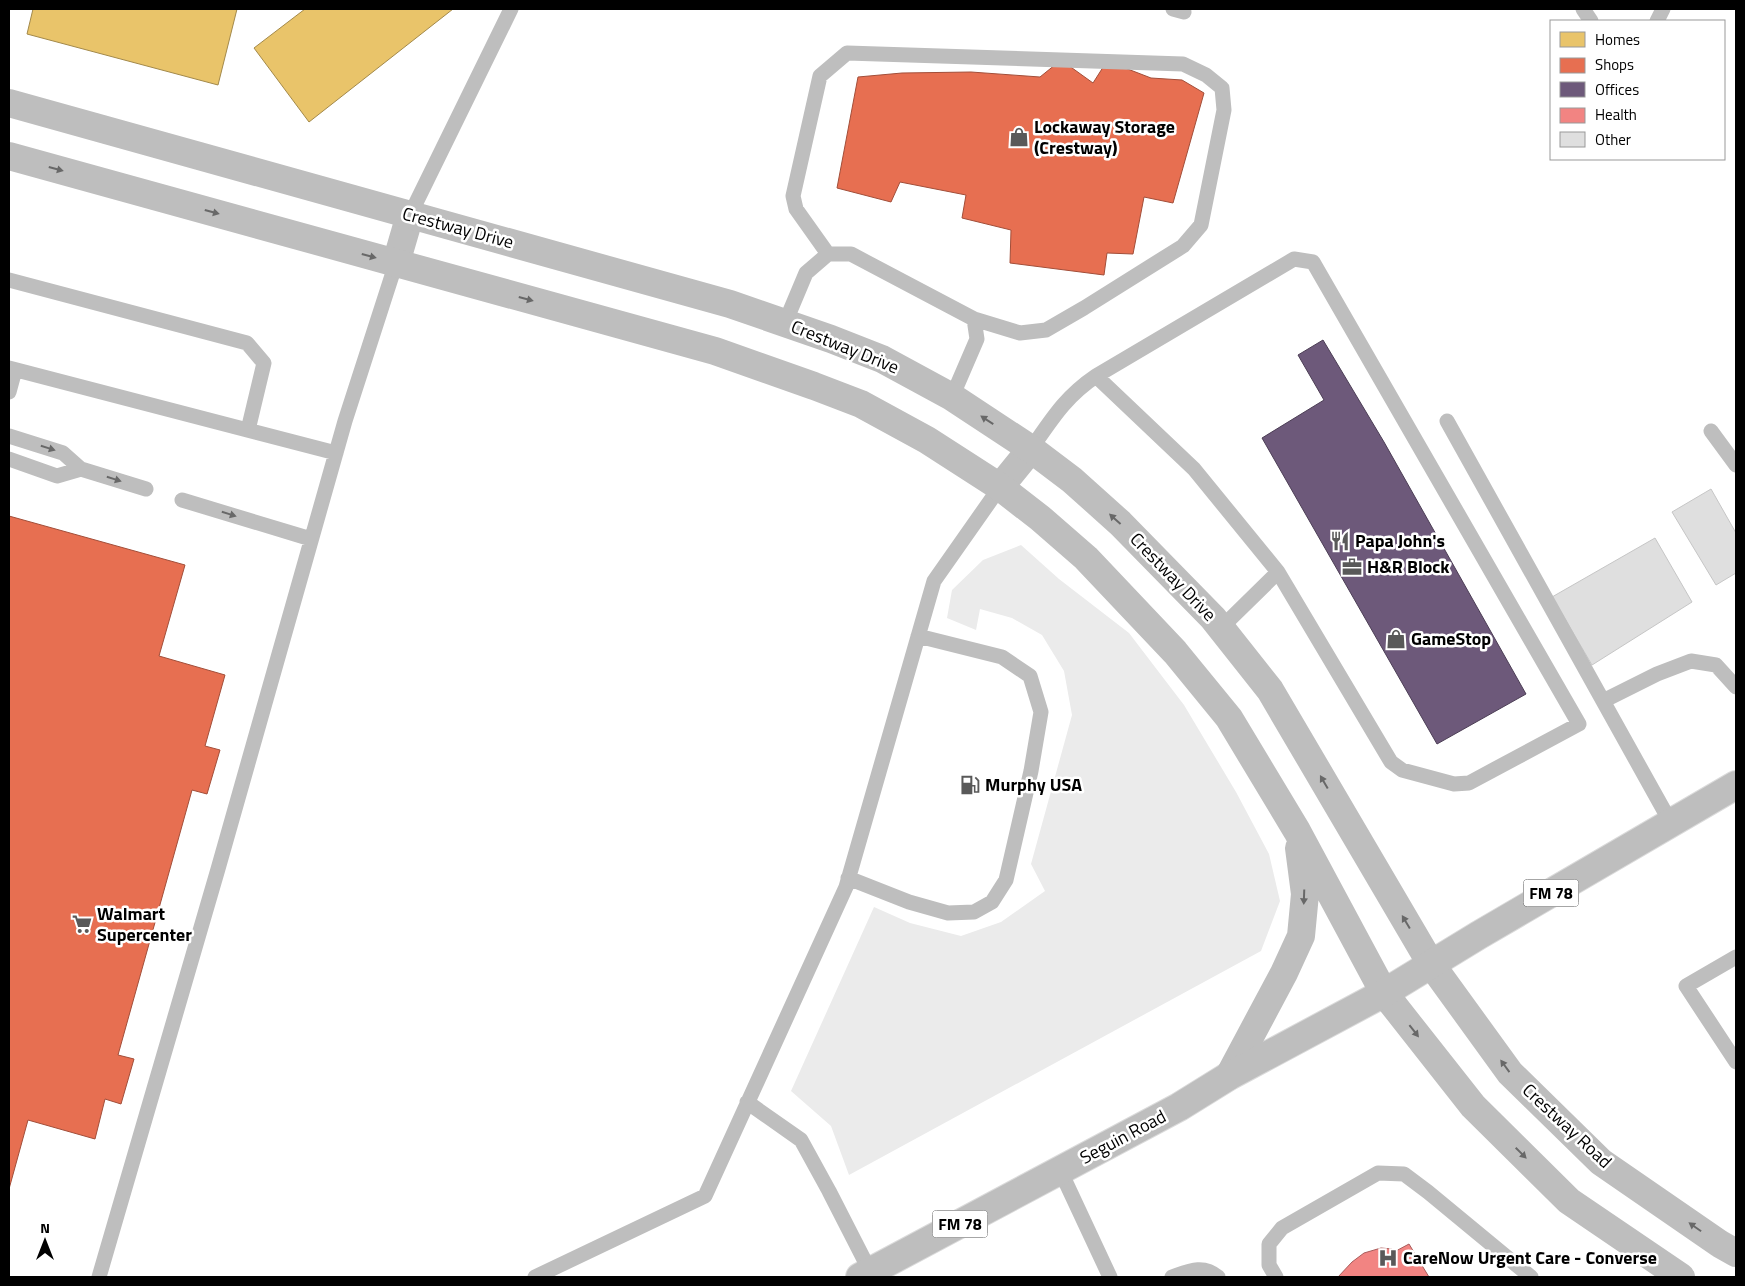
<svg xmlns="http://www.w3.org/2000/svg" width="1745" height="1286" viewBox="0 0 1745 1286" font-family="'Titillium Web',sans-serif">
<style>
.green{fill:#ebebeb}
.homes{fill:#e9c46a;stroke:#a3894a}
.shops{fill:#e76f51;stroke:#a24e39}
.offices{fill:#6d597a;stroke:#4c3e55}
.health{fill:#f28482;stroke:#a95c5b}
.building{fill:#dfdfdf;stroke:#c6c6c6}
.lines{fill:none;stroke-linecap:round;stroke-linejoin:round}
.primary-casing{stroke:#dbdbdb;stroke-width:30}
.service{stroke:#bebebe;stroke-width:15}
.minor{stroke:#bebebe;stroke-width:28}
.tertiary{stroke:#bebebe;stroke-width:28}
.primary{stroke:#bebebe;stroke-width:28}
.oneway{fill:#686868}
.labels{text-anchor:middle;stroke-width:5;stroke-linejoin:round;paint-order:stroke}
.shield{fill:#fff;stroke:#4c4c4c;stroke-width:1}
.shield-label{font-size:16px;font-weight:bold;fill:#000}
.poi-label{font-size:18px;font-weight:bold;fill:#000;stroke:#fff;text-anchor:start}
.street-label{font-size:18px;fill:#000;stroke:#fff}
</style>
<rect width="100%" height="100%" fill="#fff"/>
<!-- green -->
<path class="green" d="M1021,545L1059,579L1129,633L1184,705L1236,792L1269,854L1280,901L1261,951L849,1175L831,1126L791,1091L874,907L910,923L961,936L1001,922L1045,891L1031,864L1072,715L1064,671L1042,635L1012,618L980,609L976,630L947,618L952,590L983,560Z"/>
<!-- homes -->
<path class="homes" d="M33,9H237L218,85L27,34Z
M305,9H453L309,122L254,48Z"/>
<!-- shops -->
<path class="shops" d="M1061,60L1093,83L1107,61L1151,78L1182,80L1204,93L1173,203L1144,197L1133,254L1107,253L1104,275L1010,263L1011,230L962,218L966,195L900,182L891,202L837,188L858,77L902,73L971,72L1040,77Z
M9,516L185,565L159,656L225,675L205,746L220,750L207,794L192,790L118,1055L134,1059L121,1104L105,1099L95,1139L28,1120L9,1189Z"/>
<!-- offices -->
<path class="offices" d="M1323,340L1384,442L1526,694L1437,744L1262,438L1324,400L1298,355Z"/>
<!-- health -->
<path class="health" d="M1409,1244L1429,1277H1338L1352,1262L1364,1253L1381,1248L1392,1249L1394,1252Z"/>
<!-- building -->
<path class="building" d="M1711,489L1736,533V573L1716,585L1672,512Z
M1655,538L1692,602L1592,665L1552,597Z"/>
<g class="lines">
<defs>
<path id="primary" d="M860,1277L1179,1107L1229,1076L1384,993L1479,935L1736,785"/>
</defs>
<!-- primary casing -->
<use href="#primary" class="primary-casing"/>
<!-- service -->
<path class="service" d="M1173,9L1184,12
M1583,9L1591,21
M1657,21L1663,9
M410,215L511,9
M828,254L796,209L793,196L820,76L847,53L1183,64L1206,75L1222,88L1224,110L1201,225L1183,246L1084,308L1046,330L1020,333L974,319
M9,280L247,343L264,363L248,430
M785,323L806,273L828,254H851L974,319L977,339L952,397
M9,368L336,453
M9,392L15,370
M1447,421L1671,823
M1711,431L1736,465
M9,436L63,453L81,469L146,489
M1031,449C1052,419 1065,397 1096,376L1294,259L1313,262L1579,724L1469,783L1454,784L1402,770L1391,762L1278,572L1194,469L1096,376
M9,459L57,476L81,469
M182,500L311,539
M1221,628L1278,572
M1603,701L1657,674L1691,661L1716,665L1736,687
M848,878L909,902L948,913L974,912L992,902L1006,880L1031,771L1041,712L1030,676L1002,657L918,636
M1736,957L1686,986L1736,1062
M747,1102L801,1140L829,1191L873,1277
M1060,1170L1110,1277
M99,1277L218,869L345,421L396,263
M535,1277L705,1196L846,887L934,581L1000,487
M1172,1277C1189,1271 1203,1264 1218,1277
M1276,1277L1269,1265V1244L1282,1228L1378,1173L1404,1174L1428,1192L1531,1277"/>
<!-- minor -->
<path class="minor" d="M396,263L410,215
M1000,487L1031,449"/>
<!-- tertiary -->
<path class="tertiary" d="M9,103L730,304L831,339L882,359L952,397L1031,449L1072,480L1120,523L1213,618L1270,690L1431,964L1510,1073L1601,1162L1720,1244L1736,1253
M9,156L715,351L814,386L861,404L927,440L1000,487L1040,518L1086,558L1175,652L1229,718L1297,831L1384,993L1473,1106L1569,1201L1681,1277
M1229,1076L1284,973L1301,936L1305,894L1299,848"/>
<!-- primary -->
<use href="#primary" class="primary"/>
</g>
<!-- one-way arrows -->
<defs><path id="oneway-solid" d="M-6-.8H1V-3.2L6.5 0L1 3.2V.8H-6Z" transform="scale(1.25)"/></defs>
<g class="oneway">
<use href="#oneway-solid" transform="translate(56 169) rotate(15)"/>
<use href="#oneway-solid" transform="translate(212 212) rotate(15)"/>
<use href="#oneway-solid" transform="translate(369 256) rotate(15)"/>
<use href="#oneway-solid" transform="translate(526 299) rotate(15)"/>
<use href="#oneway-solid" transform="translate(987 420) rotate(-147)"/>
<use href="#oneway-solid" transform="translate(48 448) rotate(17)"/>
<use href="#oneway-solid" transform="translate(114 479) rotate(17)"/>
<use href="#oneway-solid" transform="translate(229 514) rotate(17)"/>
<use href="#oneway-solid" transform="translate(1115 519) rotate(-138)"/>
<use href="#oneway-solid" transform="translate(1324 782) rotate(-120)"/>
<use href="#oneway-solid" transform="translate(1304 897) rotate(92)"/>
<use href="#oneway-solid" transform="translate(1406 922) rotate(-121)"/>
<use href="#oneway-solid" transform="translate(1414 1031) rotate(52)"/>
<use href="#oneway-solid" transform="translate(1505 1066) rotate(-126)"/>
<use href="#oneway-solid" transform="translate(1521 1153) rotate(45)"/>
<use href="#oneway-solid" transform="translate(1695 1227) rotate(-145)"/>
</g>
<!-- icons -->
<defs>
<symbol id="shop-bare" viewBox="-9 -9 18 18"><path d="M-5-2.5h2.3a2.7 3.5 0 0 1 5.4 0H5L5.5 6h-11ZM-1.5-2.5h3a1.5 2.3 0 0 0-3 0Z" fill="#595959" stroke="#fff" stroke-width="2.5" paint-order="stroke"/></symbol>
<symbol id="restaurant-bare" viewBox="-9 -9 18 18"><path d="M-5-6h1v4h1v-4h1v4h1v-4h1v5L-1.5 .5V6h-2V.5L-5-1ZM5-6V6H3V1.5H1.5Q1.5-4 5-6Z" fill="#595959" stroke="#fff" stroke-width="2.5" paint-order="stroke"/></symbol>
<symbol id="office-bare" viewBox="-9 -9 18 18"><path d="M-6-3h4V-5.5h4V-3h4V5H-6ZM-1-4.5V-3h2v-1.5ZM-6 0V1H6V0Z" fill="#595959" stroke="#fff" stroke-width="2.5" paint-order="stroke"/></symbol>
<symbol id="fuel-bare" viewBox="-9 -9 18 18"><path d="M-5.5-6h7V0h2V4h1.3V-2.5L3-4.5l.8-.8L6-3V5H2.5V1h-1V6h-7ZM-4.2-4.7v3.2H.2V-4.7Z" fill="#595959" stroke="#fff" stroke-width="2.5" paint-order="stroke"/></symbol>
<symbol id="supermarket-bare" viewBox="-9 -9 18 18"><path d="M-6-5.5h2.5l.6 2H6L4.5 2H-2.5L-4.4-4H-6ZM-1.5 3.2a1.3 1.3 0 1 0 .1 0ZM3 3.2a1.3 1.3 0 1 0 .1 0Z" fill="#595959" stroke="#fff" stroke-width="2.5" paint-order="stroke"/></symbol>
<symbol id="hospital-bare" viewBox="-9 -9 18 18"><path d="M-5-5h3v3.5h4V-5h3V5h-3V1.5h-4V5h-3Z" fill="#595959" stroke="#fff" stroke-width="2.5" paint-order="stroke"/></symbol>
</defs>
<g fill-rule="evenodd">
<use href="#shop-bare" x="1005" y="123" width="28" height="28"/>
<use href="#restaurant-bare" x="1326" y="527" width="28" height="28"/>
<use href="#office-bare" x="1338" y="553" width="28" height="28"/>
<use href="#shop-bare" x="1382" y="625" width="28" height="28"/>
<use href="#fuel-bare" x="956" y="771" width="28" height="28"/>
<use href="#supermarket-bare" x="68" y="910" width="28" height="28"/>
<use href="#hospital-bare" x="1374" y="1244" width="28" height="28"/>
</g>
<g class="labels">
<!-- shield labels -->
<g class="shield">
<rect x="1523.5" y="879.5" width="55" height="27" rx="4"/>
<rect x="932.5" y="1210.5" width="55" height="27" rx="4"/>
</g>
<g class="shield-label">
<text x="1551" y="899">FM 78</text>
<text x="960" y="1230">FM 78</text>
</g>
<!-- poi labels -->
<g class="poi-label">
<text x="1034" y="133">Lockaway Storage<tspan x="1034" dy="21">(Crestway)</tspan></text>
<text x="1355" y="547">Papa John's</text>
<text x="1367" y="573">H&amp;R Block</text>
<text x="1411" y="645">GameStop</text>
<text x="985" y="791">Murphy USA</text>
<text x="97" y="920">Walmart<tspan x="97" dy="21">Supercenter</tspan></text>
<text x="1403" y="1264">CareNow Urgent Care - Converse</text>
</g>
<!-- street labels -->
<g class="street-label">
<text transform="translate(458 228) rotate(15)" y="6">Crestway Drive</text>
<text transform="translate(845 347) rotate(22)" y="6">Crestway Drive</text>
<text transform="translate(1173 577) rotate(46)" y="6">Crestway Drive</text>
<text transform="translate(1567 1126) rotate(43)" y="6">Crestway Road</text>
<text transform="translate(1123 1137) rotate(-28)" y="6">Seguin Road</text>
</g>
</g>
<!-- border -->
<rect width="1745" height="1286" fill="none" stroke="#000000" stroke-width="20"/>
<!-- legend -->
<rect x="1550" y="20" width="175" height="140" fill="#ffffff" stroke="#999999"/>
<rect x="1560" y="32" width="25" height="15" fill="#e9c46a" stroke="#999999"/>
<text x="1595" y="45" font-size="15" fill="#000000">Homes</text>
<rect x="1560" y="58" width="25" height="15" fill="#e76f51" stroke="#999999"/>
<text x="1595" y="70" font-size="15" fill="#000000">Shops</text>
<rect x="1560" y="82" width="25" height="15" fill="#6d597a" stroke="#999999"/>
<text x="1595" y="95" font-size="15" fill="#000000">Offices</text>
<rect x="1560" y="108" width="25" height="15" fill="#f28482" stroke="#999999"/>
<text x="1595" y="120" font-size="15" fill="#000000">Health</text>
<rect x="1560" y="132" width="25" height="15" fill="#dfdfdf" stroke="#999999"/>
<text x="1595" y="145" font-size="15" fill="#000000">Other</text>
<!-- north arrow -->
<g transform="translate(45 1241)" stroke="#ffffff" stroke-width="4" paint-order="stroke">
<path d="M0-4L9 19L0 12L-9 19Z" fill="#000000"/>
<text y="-8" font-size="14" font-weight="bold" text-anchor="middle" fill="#000000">N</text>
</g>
</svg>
